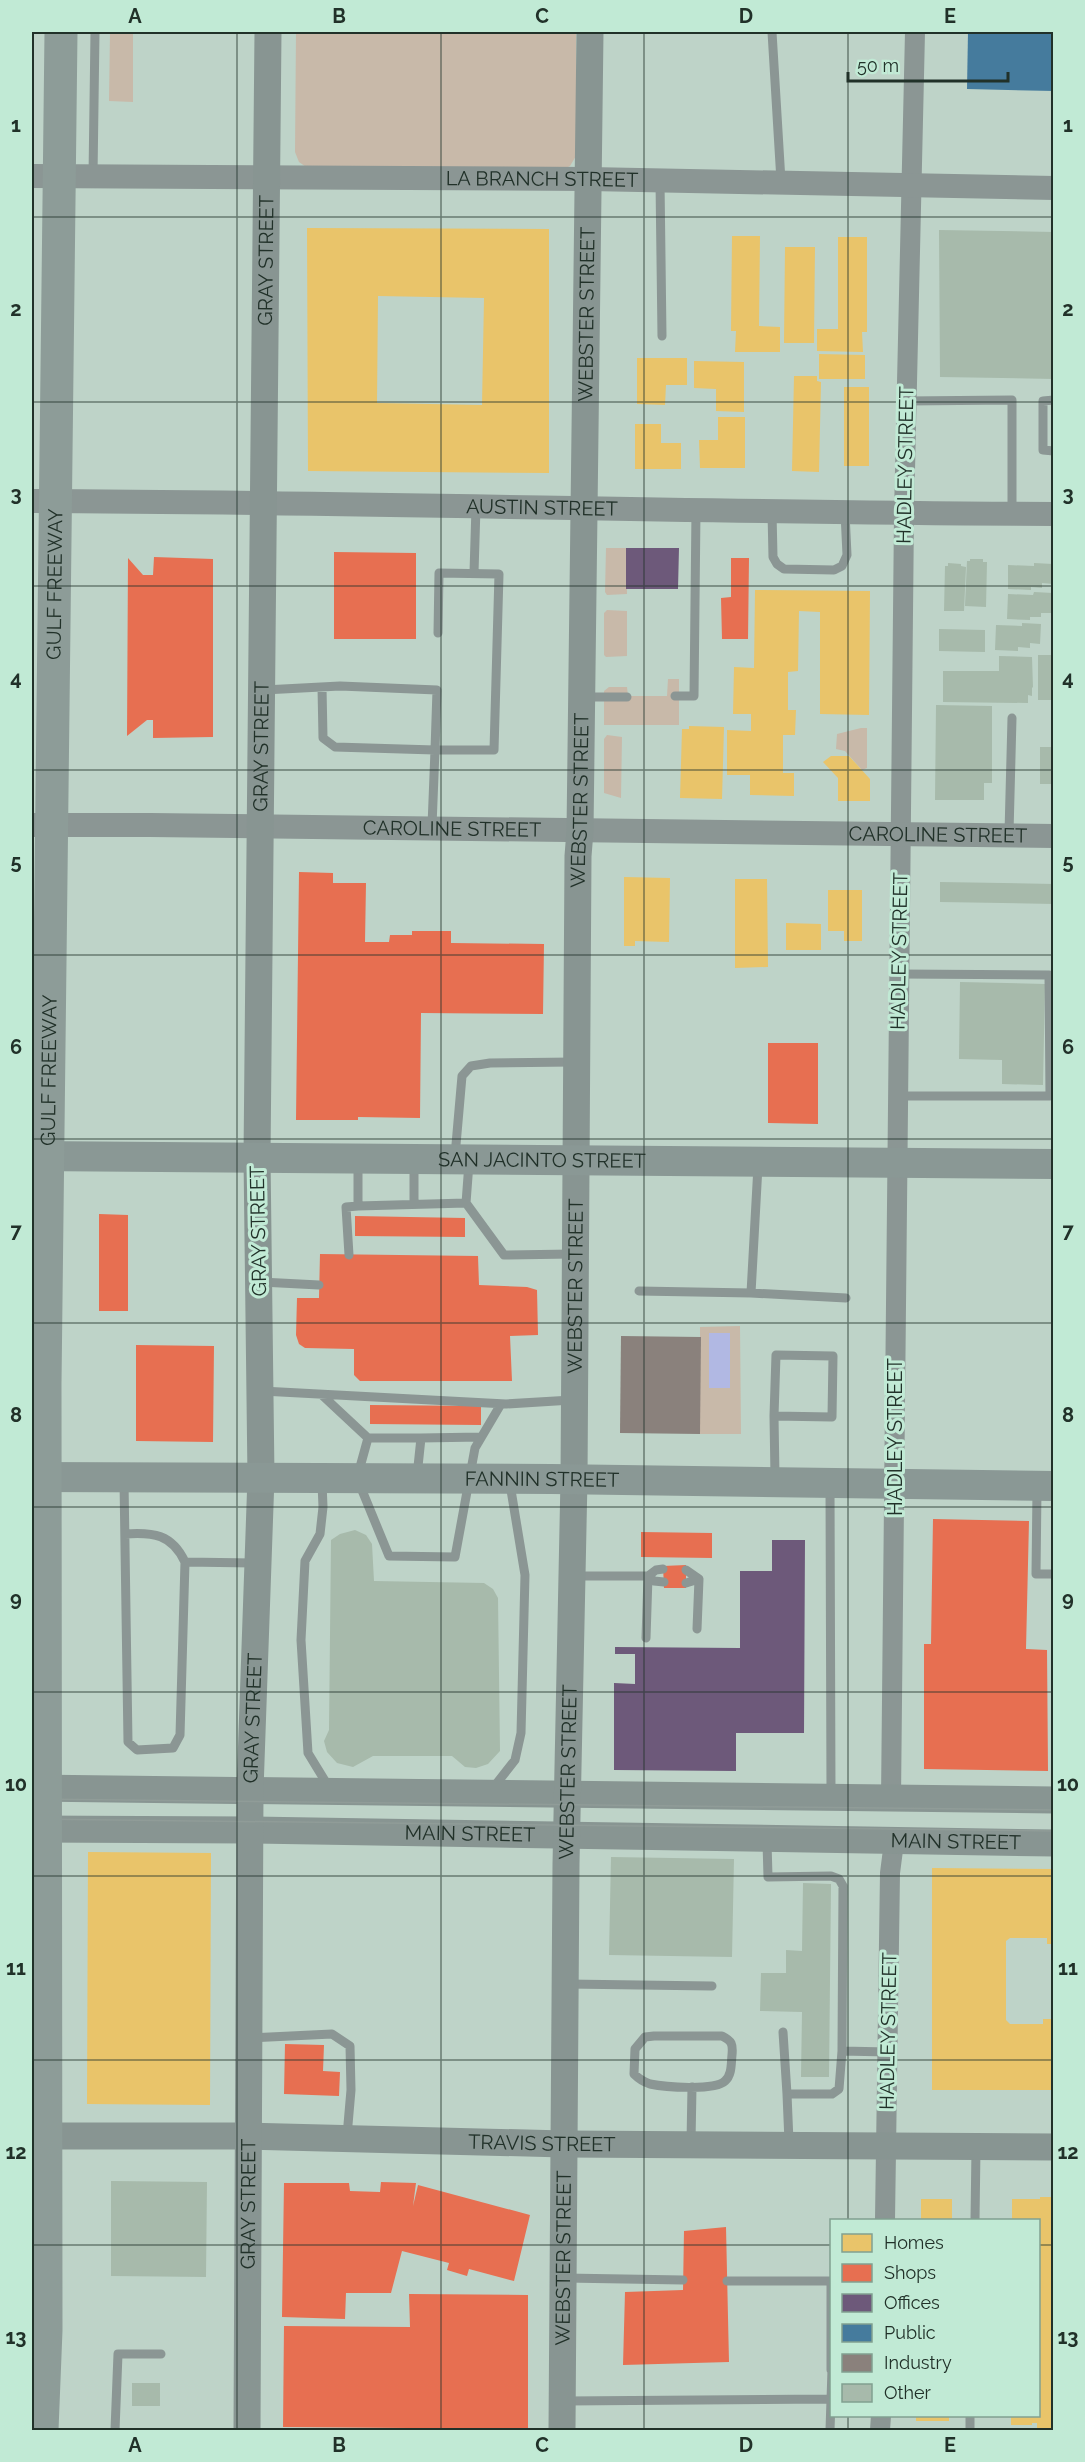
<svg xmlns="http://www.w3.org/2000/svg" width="1085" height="2462" viewBox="0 0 1085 2462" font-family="Raleway,sans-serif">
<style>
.green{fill:#c8b9a9}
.water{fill:#b1b8e3}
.homes{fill:#e9c46a;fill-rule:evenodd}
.shops{fill:#e76f51}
.offices{fill:#6d597a}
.public{fill:#457b9d}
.industry{fill:#8a817c}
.building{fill:#a7baab}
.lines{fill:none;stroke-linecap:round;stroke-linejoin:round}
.service{stroke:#8b9694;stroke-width:9}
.minor{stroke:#8b9694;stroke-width:20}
.tertiary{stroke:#8b9694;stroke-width:24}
.secondary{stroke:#889592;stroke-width:27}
.primary{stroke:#8a9895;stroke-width:30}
.tram{stroke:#909c98;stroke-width:1.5}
.motorway-bridge{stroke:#8d9c98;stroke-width:33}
.grid{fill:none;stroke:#213129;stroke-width:1.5;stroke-opacity:0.55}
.labels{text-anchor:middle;stroke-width:6;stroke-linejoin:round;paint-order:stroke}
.street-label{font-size:20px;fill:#213129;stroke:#c1ead5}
.neatline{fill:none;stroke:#213129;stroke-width:2}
.grid-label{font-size:20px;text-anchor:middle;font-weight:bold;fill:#213129}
</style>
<rect width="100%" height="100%" fill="#bed3c8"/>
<!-- green -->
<path class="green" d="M110,32H133V102L109,101Z
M296,32H576V156L570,166L562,170L309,169L299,162L295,152Z
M606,548H626L627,594L607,595L605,592Z
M607,610L627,611V656L606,657L604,655V613Z
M668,679H679V725H604V691L609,687H627L628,696H667Z
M861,728H867V768L862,770L845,751L836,749L837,734Z
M607,735L622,737L621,798L604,793V739Z
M740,1326L741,1434H700V1327Z"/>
<!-- water -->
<path class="water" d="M709,1333H730V1388H709Z"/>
<!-- homes -->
<path class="homes" d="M307,228L549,229V473L308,471ZM378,296L484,298L482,405L377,403Z
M732,236H760L759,326L780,327V352H735L736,331H731Z
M838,237H867V332H862L863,352L817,351V329H838Z
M785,247H815L814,343H784Z
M819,354L865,355V379H819Z
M637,358H687V385H666L665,405L637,404Z
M694,361L744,362V412L716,411V389L694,388Z
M794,376H817V381L821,382L819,472L792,471Z
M844,387H869V466H844Z
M718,417H745V468H700L699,440H718Z
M635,424H661V443H681V469H635Z
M755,590L870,591L869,715L820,714V612L799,611L798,671L788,672V710H796L795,735H783V773H794V796L750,795V775H727V730L751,731V714H733L734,667L754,668Z
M689,726L724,727L722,799L680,798L682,729H689Z
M831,756H849L870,779V801H838V778L823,762Z
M624,877L670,878L669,942L635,941V946H624Z
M735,879H767L768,967L735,968Z
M828,890H862V941H844V931H828Z
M786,923L821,924V950H786Z
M88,1852L211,1853L210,2105L87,2104Z
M932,1868L1054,1869V1944H1047V1938H1010L1006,1941V2020L1010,2024H1043V2019H1054V2090H932Z
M1040,2197H1054L1053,2430H1037V2423H1032V2425H1011V2416H1038V2220H1012V2199H1040Z
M921,2199H952V2220H921Z
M916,2416H949V2421H916Z"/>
<!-- shops -->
<path class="shops" d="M334,552L416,553V639H334Z
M154,557L213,559V737L153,738V720H147L127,736L128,558L143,575H153Z
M731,558H749L748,639H722L721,598L731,597Z
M299,872L333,873V883H366L365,942H389L390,935H412V931H451V943L544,944L543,1014L421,1013L420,1118L358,1117V1120H296Z
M768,1043H818V1124L768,1123Z
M99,1214L128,1215V1311H99Z
M355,1216L465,1218V1237L355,1236Z
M320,1254L478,1256L479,1285L527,1287L537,1290L538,1335L510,1336L512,1381H360L354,1375V1349L305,1348L299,1344L296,1335L297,1298H319Z
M136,1345L214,1346L213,1442L136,1441Z
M370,1405L481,1406V1425L370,1424Z
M933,1519L1029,1521L1026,1649L1047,1650L1048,1771L924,1769V1644H931Z
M641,1532L712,1533V1558L641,1557Z
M686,1565V1588H664L663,1566Z
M285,2044L324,2045L323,2071L340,2072L339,2096L284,2094Z
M381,2182L416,2183L413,2206L418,2185L530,2215L514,2281L469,2269L467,2276L447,2270L449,2263L402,2251L391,2293H346L345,2319L282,2317L284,2183H349L350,2191L380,2192Z
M726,2227L729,2362L623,2365L625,2292L683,2290L684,2231Z
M409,2294L528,2295V2430H409V2428L283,2427L284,2326L410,2327Z"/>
<!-- offices -->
<path class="offices" d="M626,548H679L678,589H626Z
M772,1540H805L804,1733H736V1771L614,1770V1683L635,1684V1654H615V1647L740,1648V1571H772Z"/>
<!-- public -->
<path class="public" d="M968,32H1054V91L967,89Z"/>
<!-- industry -->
<path class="industry" d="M621,1336L701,1337L700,1434L620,1433Z"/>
<!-- building -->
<path class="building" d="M939,230L1054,232V379L940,377Z
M970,559H983V562H987L986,607L965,606L967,561H970Z
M948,563L961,564V566L966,567L964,611H944L945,566H948Z
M1034,563L1053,564V584L1042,583V588L1031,587V590L1008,589V565L1034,566Z
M1034,592L1053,593L1052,613H1041V617H1030V620L1007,619L1008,594L1033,595Z
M1022,623L1041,624L1040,644L1030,643V648L1018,647V651L995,650L996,625L1022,626Z
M939,629L985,630V652L939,651Z
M1038,655H1054V700H1038Z
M999,656L1032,657L1033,688L1032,687V696L1028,695V703L943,702V671H999Z
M936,705L992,706V783H984V800H935Z
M1040,747H1054V784H1040Z
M940,882L1054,884V904L940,902Z
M960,982L1045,984L1043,1085L1002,1084V1060L959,1059Z
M355,1530L366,1535L372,1544L374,1581L484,1583L493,1589L498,1598L500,1751L488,1764L476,1768L465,1767L452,1756H373L353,1767L337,1763L327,1752L324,1741L329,1730L331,1540L340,1534Z
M611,1857L734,1859L732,1957L609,1955Z
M803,1883L831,1884L829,2077H801L802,2012L760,2011L761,1973H786V1950L802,1951Z
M111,2181L207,2182L206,2277L111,2276Z
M132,2383H160V2406H132Z"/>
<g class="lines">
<!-- service -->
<path class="service" d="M772,32L781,181
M93,176L95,32
M660,181L662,336
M1054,400L1043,401V450L1054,451
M906,401L1012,400V514
M772,512L773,557L777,564L784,569L834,570L842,566L847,555L845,513
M474,573L476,507
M264,690L340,686L437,690L435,750L335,747L323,738L322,687
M675,696H694L696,510
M585,697H627
M432,826L435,750H494L499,574L439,573L438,633
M1009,833L1012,718
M897,1096H1050L1049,975L899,974
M455,1156L462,1076L471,1066L490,1063L573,1062
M358,1163V1206L466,1203L504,1255L572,1254
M466,1203L469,1163
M414,1204V1162
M349,1255L346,1207L358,1206
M261,1282L319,1285
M639,1291L751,1293L758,1166
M751,1293L846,1298
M262,1391L506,1404L572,1400
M323,1396L368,1438
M774,1416L832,1417L833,1356L776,1355L774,1416L775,1477
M421,1438H368L357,1478L389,1556L455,1557L475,1448L501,1404
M417,1476L421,1438L481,1437
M124,1481L128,1742L137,1750L173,1748L180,1735L185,1562C172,1534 153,1532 125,1534
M322,1483L323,1507L320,1534L305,1561L301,1640L308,1753L330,1789
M830,1487L831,1794
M1037,1490L1036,1574H1054
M185,1562L254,1563
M663,1569L656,1570L648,1576L654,1581L664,1582
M686,1570L699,1579L686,1583
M574,1576H648L646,1638
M697,1629L699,1579
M493,1788L515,1760L521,1733L525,1575L510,1484
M767,1842L768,1877L831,1876L839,1879L843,1886L842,2051
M567,1984L712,1986
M783,2032L787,2094
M654,2036H722C732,2041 733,2044 732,2055C731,2064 732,2075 725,2081C715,2091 664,2087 650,2084C644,2082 639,2079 634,2074L635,2049L645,2037Z
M251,2038L332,2034L350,2046L351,2090L347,2136
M691,2142L692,2087
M789,2142L787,2094H832L839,2089L842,2051L888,2052
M975,2220L976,2148
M565,2278L683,2280
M727,2281H832
M831,2370V2281
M566,2401L830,2399
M115,2430L118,2354H161
M830,2430L832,2370
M970,2430V2416"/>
<!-- minor -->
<path class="minor" d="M891,1799L904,514L915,32
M885,2220L890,1873L894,1842
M880,2430L881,2416"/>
<!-- tertiary -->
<g class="tertiary">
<path id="s1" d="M32,176L589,179L1054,188"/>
<path id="s2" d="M32,501C372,502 713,513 1054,514"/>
<path id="s3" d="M32,825H150L1054,836"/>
</g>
<!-- secondary -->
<g class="secondary">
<path d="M32,1788L1054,1800"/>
<path id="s4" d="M32,1829L250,1830L1054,1843"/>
<path id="s5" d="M32,2136H248L564,2144L1054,2147"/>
<path id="s6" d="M247,2430L250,1790L261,1477L257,1157L268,32"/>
<path id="s7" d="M562,2430L566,1864L574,1479L578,856L580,831L590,32"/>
</g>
<!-- primary -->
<g class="primary">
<path id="s8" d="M32,1156L1054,1164"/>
<path id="s9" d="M32,1477L552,1479L1054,1486"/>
</g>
<!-- tram -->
<path class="tram" d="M32,1799L1054,1810
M32,1819L1054,1831"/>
<!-- motorway-bridge -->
<path class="motorway-bridge" id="s10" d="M42,2430L46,2330L45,1384L61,32"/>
</g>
<!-- grid -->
<path class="grid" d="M237,32V2430M441,32V2430M644,32V2430M848,32V2220M32,217H1054M32,402H1054M32,586H1054M32,770H1054M32,955H1054M32,1139H1054M32,1323H1054M32,1507H1054M32,1692H1054M32,1876H1054M32,2060H1054M32,2245H832M1038,2245H1054M848,2416V2430"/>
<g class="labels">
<!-- street labels -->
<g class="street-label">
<text dy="7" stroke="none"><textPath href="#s1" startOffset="510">LA BRANCH STREET</textPath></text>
<text dy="7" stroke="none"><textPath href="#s6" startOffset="2170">GRAY STREET</textPath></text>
<text dy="7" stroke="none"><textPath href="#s7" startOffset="2116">WEBSTER STREET</textPath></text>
<text transform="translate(905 465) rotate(-89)" y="7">HADLEY STREET</text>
<text dy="7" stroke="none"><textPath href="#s2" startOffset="510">AUSTIN STREET</textPath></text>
<text dy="7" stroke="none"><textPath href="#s10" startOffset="1846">GULF FREEWAY</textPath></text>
<text dy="7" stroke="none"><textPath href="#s6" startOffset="1684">GRAY STREET</textPath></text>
<text dy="7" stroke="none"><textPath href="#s7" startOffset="1630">WEBSTER STREET</textPath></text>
<text dy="7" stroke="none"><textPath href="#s3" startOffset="420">CAROLINE STREET</textPath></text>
<text dy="7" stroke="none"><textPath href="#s3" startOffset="906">CAROLINE STREET</textPath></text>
<text transform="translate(899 951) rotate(-89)" y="7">HADLEY STREET</text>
<text dy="7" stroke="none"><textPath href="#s10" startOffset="1360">GULF FREEWAY</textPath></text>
<text dy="7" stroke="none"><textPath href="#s8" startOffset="510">SAN JACINTO STREET</textPath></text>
<text transform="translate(258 1231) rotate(-91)" y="7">GRAY STREET</text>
<text dy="7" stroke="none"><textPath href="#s7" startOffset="1144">WEBSTER STREET</textPath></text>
<text transform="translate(895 1437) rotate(-90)" y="7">HADLEY STREET</text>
<text dy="7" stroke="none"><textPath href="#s9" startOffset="510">FANNIN STREET</textPath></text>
<text dy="7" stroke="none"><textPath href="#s6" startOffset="712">GRAY STREET</textPath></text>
<text dy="7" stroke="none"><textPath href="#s7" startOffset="658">WEBSTER STREET</textPath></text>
<text dy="7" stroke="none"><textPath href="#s4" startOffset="438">MAIN STREET</textPath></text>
<text dy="7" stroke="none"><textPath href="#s4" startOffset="924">MAIN STREET</textPath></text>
<text transform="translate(888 2031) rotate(-89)" y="7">HADLEY STREET</text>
<text dy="7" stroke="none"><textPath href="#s5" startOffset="510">TRAVIS STREET</textPath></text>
<text dy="7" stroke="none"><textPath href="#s6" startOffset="226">GRAY STREET</textPath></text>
<text dy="7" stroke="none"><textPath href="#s7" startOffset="172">WEBSTER STREET</textPath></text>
</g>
</g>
<!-- border -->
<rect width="1085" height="2462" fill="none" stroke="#c1ead5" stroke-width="66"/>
<!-- legend -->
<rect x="830" y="2219" width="210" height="198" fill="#c1ead5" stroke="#81a090" stroke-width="1.5"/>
<rect x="842" y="2234" width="30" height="18" fill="#e9c46a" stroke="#81a090" stroke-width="1.5"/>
<text x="884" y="2249" font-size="18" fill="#213129">Homes</text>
<rect x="842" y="2264" width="30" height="18" fill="#e76f51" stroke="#81a090" stroke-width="1.5"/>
<text x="884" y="2279" font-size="18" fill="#213129">Shops</text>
<rect x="842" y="2294" width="30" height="18" fill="#6d597a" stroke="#81a090" stroke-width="1.5"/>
<text x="884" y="2309" font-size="18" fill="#213129">Offices</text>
<rect x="842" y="2324" width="30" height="18" fill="#457b9d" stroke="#81a090" stroke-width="1.5"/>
<text x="884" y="2339" font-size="18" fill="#213129">Public</text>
<rect x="842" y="2354" width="30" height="18" fill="#8a817c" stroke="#81a090" stroke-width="1.5"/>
<text x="884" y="2369" font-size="18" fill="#213129">Industry</text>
<rect x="842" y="2384" width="30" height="18" fill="#a7baab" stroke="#81a090" stroke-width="1.5"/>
<text x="884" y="2399" font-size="18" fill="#213129">Other</text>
<!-- scale -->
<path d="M848 72v9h160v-9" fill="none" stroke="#213129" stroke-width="3"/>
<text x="857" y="72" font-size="18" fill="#213129" stroke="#c1ead5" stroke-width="4.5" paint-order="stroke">50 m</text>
<rect x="33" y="33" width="1019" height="2396" class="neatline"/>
<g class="grid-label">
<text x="135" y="23">A</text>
<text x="339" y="23">B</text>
<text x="542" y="23">C</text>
<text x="746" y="23">D</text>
<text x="950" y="23">E</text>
<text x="16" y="132">1</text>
<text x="1068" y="132">1</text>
<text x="16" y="316">2</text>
<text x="1068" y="316">2</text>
<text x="16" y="501">3</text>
<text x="1068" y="501">3</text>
<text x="16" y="685">4</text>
<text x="1068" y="685">4</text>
<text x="16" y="869">5</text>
<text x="1068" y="869">5</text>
<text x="16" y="1054">6</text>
<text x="1068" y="1054">6</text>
<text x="16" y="1238">7</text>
<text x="1068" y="1238">7</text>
<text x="16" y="1422">8</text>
<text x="1068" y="1422">8</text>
<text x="16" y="1606">9</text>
<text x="1068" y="1606">9</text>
<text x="16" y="1791">10</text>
<text x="1068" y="1791">10</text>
<text x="16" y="1975">11</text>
<text x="1068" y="1975">11</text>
<text x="16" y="2159">12</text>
<text x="1068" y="2159">12</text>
<text x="16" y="2344">13</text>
<text x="1068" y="2344">13</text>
<text x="135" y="2452">A</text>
<text x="339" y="2452">B</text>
<text x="542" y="2452">C</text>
<text x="746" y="2452">D</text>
<text x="950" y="2452">E</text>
</g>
</svg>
